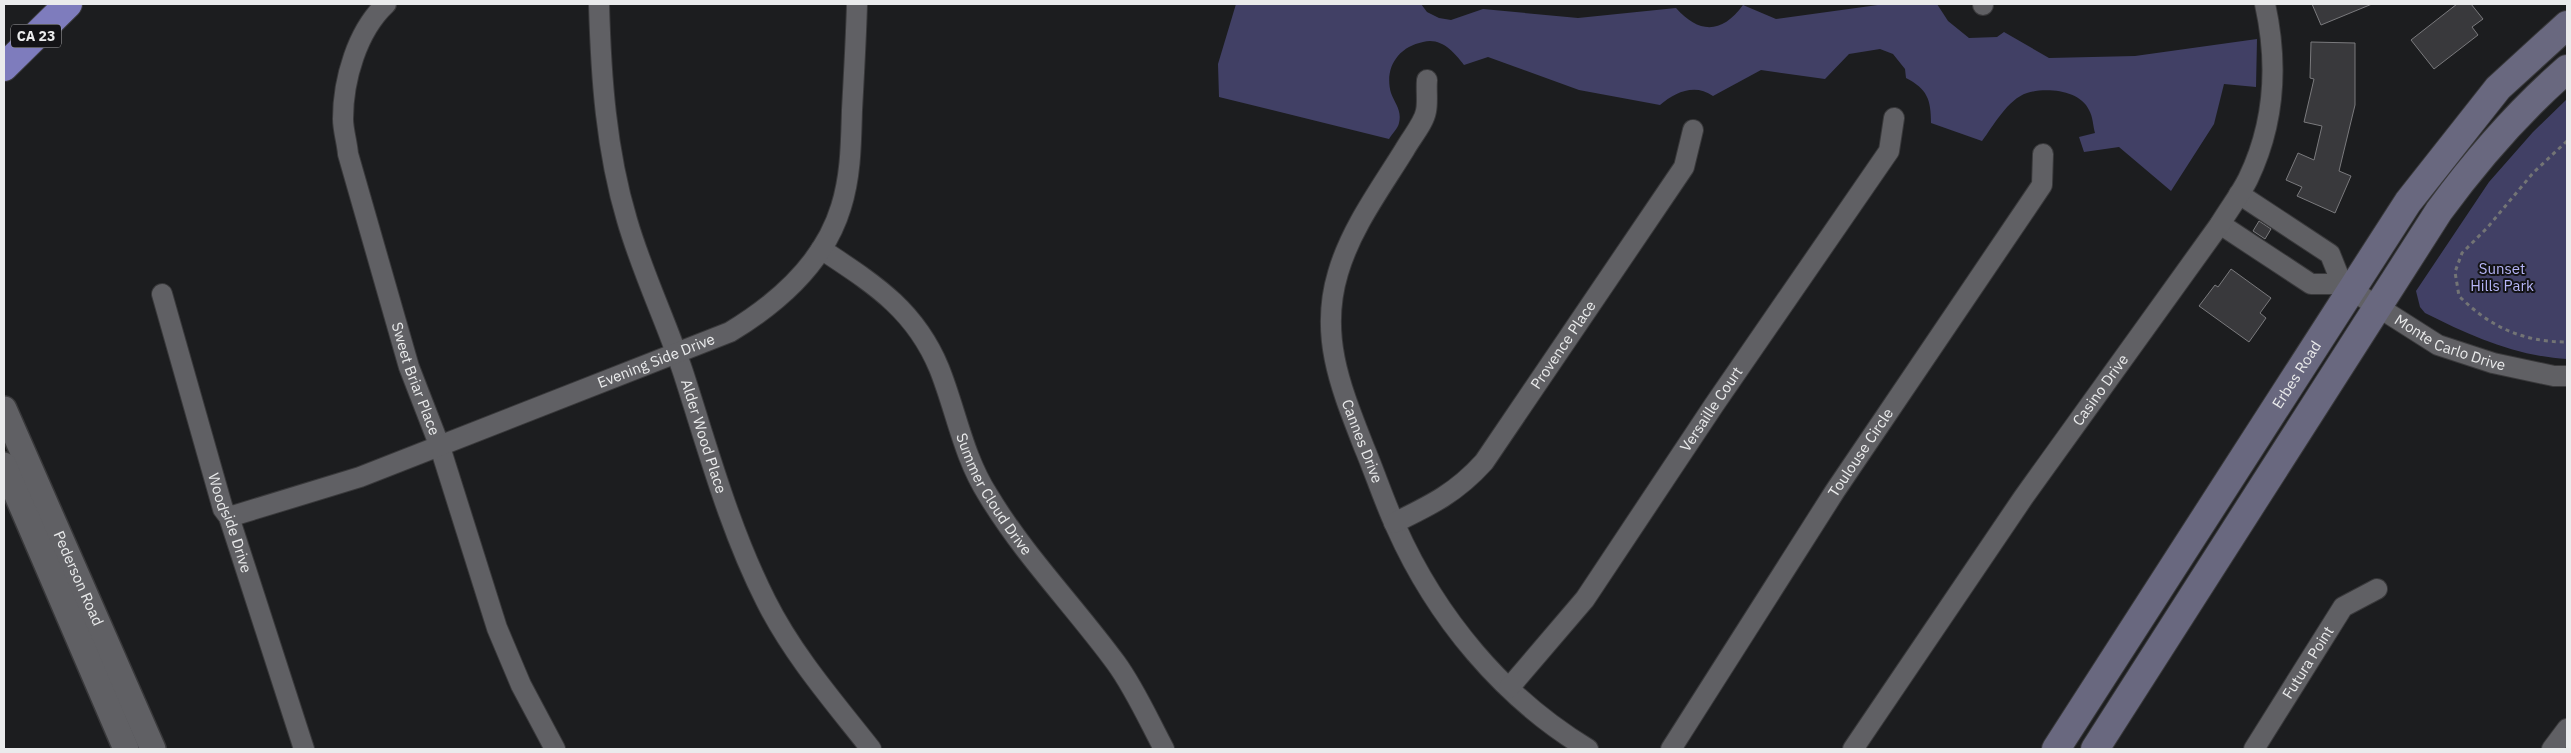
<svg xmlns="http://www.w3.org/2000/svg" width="2571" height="753" viewBox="0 0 2571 753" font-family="'IBM Plex Sans',sans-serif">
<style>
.green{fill:#414065}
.building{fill:#39393c;stroke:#7a7a7d}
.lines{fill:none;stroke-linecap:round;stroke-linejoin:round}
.minor-casing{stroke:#39393b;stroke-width:22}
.tertiary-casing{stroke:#39393b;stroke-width:28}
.secondary-casing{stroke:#39393b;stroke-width:30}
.motorway-casing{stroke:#39393b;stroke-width:30}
.path{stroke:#737475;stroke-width:3;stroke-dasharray:4 4;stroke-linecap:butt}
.minor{stroke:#606064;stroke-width:20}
.tertiary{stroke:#606064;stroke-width:25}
.secondary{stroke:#69687f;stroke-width:28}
.motorway{stroke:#7e7cbd;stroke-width:28}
.labels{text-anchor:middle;stroke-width:4;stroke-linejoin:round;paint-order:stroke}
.shield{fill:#131316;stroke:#aaaaac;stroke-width:1}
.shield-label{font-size:14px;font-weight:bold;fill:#eaebec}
.park-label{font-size:15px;fill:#b7b6f7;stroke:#131316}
.street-label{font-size:15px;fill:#eaebec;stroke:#131316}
</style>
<rect width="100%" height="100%" fill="#1c1d1f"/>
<!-- green -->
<path class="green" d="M1236,4H1421L1427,12L1439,18L1451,20L1483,9L1578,18L1676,8C1699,34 1722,34 1743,5L1776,19L1885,4H1937L1948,21L1969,38L1997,37L2004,32L2049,58L2135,56L2257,39L2256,87L2224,84L2214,124L2171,191L2119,147L2084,152L2079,137L2095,133C2093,126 2093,117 2089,110C2080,90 2046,87 2027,93C2008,99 1993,126 1982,141L1931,123C1931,99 1927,89 1906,78L1905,69L1893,54L1880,49L1849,54L1825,79L1761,70L1713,96C1695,83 1675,92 1660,105L1579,90L1488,57L1464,65C1454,52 1441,37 1423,42C1398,47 1384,68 1391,93C1395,104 1402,110 1399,123C1398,128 1392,134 1389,139L1219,97L1218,64Z
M2567,99V359C2515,356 2471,336 2425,313L2420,307L2416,291L2489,182L2533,132Z"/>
<!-- building -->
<path class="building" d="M2312,4H2372L2321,25Z
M2457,4H2471L2483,19L2472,27L2478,35L2434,69L2411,40Z
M2311,42L2355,43V105L2339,171L2351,176L2335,213L2297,196L2302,187L2286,180L2298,153L2314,160L2322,126L2304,122L2314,79L2310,78Z
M2259,221L2271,229L2265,239L2253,231Z
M2231,269L2271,298L2260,313L2266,318L2249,342L2199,306L2215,285L2218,287Z"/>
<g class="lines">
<defs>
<g id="minor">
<path id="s1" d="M386,4C357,31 343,80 343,119C343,130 347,142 348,154L409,367L440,447L497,628L521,685L555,749"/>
<path id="s2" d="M599,4C601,77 606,150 627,220C642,272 666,321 683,372C708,449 729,528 766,601C793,655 834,702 871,749"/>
<path d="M1983,4V5"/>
<path id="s3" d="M1427,80C1426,90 1428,102 1426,111C1424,123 1411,138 1405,149C1381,188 1351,228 1338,273C1319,336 1341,388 1364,447C1375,473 1384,501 1396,527C1436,617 1503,698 1588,749"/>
<path d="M2239,194L2330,254L2342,284"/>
<path id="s4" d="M2220,224L2311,284H2342L2438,345L2493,363L2554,376H2567"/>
<path id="s5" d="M821,249C872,283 914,308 939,368C956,410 963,456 988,495C1024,555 1075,607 1116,663C1135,689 1149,721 1164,749"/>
<path id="s6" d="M162,294L223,509L229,517L304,749"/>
<path id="s7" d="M229,517L360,477L730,332C778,303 824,263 841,207C851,175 851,143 852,110C854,74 856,39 857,4"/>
<path id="s8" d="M1394,523C1431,505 1456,493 1484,462L1684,167L1693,130"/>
<path id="s9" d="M1509,688L1585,599L1714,405L1889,151L1894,118"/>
<path id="s10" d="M1671,749L1835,491L2042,185L2043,154"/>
<path id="s11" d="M1853,749L2023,498L2220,224C2229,209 2240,195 2248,179C2275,123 2278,63 2265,4"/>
<path id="s12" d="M2254,749L2343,607L2377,589"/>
<path d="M2552,749L2567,729"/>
</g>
<g id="tertiary">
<path id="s13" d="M4,409L153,749"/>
<path d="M4,465L126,749"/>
</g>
<g id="secondary">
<path id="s14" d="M2056,749L2408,202L2498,88L2567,25"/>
<path d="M2095,749L2439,211C2477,159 2519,111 2567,69"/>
</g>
<path id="motorway" d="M4,67L68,4"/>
</defs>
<!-- minor casing -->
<use href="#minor" class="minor-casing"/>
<!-- tertiary casing -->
<use href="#tertiary" class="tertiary-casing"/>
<!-- secondary casing -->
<use href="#secondary" class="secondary-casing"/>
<!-- motorway casing -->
<use href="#motorway" class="motorway-casing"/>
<!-- path -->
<path class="path" d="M2567,141L2533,173L2487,228L2462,253L2455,272L2459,296C2490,327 2523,342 2567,342"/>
<!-- minor -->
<use href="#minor" class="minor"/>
<!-- tertiary -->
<use href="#tertiary" class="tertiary"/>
<!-- secondary -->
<use href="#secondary" class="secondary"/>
<!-- motorway -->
<use href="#motorway" class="motorway"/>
</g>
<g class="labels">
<!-- shield labels -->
<rect class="shield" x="11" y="24.5" width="50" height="23" rx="4"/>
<g class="shield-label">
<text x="36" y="41">CA 23</text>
</g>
<!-- park labels -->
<g class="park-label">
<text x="2502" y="274">Sunset<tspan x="2502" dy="17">Hills Park</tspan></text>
</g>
<!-- street labels -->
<g class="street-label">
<text dy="5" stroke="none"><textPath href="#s4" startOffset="264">Monte Carlo Drive</textPath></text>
<text dy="5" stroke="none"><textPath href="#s8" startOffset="251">Provence Place</textPath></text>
<text dy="5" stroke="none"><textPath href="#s7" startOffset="455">Evening Side Drive</textPath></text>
<text dy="5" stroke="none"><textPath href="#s14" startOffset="445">Erbes Road</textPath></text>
<text dy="5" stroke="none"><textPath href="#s1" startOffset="396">Sweet Briar Place</textPath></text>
<text dy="5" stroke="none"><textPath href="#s11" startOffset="436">Casino Drive</textPath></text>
<text dy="5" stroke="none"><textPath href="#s9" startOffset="345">Versaille Court</textPath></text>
<text dy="5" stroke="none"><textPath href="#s2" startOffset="448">Alder Wood Place</textPath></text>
<text dy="5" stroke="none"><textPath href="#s3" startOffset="390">Cannes Drive</textPath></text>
<text dy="5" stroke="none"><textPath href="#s10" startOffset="352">Toulouse Circle</textPath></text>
<text dy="5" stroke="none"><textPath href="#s5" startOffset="309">Summer Cloud Drive</textPath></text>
<text dy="5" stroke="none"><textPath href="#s6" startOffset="239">Woodside Drive</textPath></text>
<text dy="5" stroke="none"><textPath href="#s13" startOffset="185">Pederson Road</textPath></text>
<text dy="5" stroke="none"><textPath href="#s12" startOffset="102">Futura Point</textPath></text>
</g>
</g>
<!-- border -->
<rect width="2571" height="753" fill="none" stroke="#eaebec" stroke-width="10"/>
</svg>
